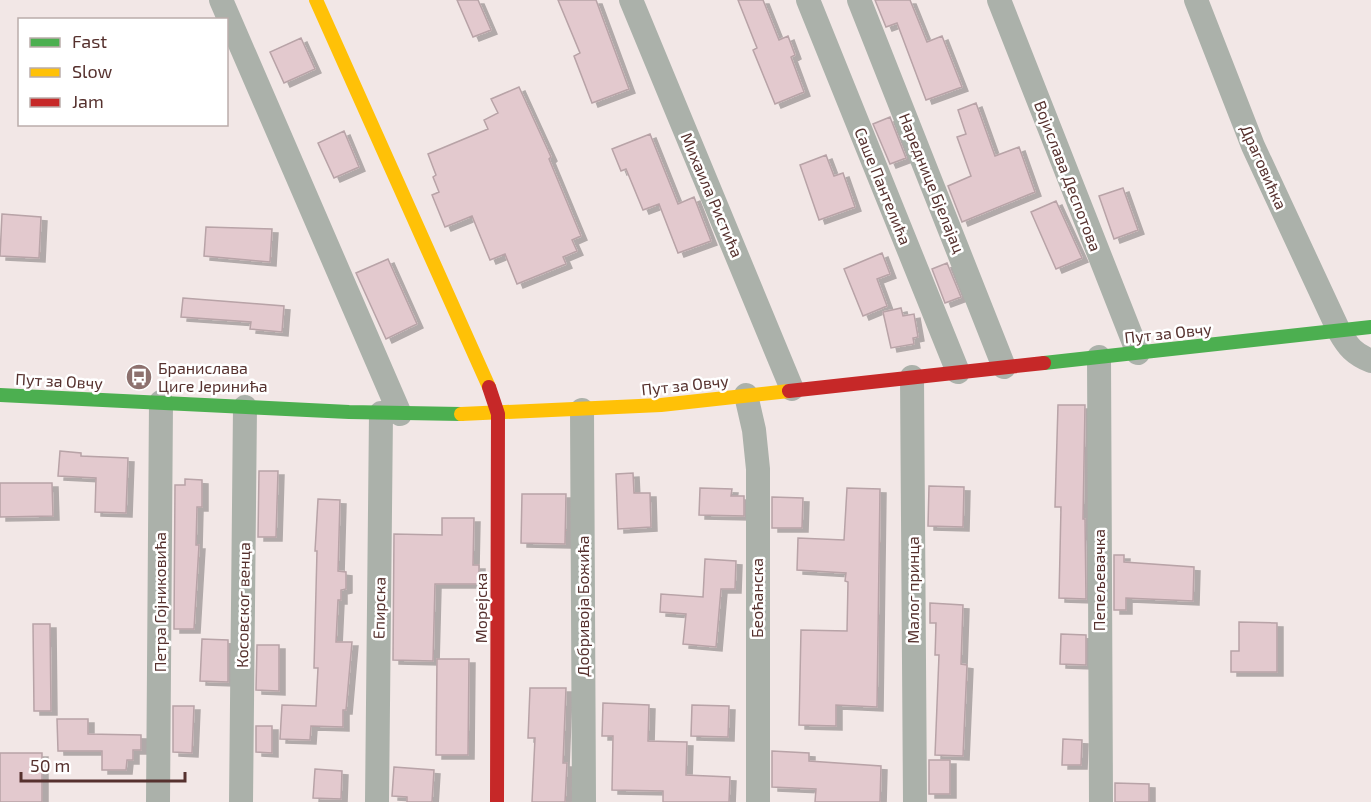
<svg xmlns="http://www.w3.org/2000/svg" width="1371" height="802" viewBox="0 0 1371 802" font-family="'Exo 2',sans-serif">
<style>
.building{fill:#e3c9ce;stroke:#b8a3a7;stroke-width:1.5;filter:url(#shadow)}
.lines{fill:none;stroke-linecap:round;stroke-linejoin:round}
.street{stroke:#abb1aa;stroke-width:24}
.fast{stroke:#4caf50;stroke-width:14}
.slow{stroke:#ffc107;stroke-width:14}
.jam{stroke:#c62828;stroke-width:14}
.labels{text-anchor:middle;stroke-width:5;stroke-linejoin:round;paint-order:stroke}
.street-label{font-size:16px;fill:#56312e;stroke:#fff}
.poi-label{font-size:16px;fill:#56312e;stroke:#fff;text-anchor:start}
</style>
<defs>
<filter id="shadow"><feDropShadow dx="6" dy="4" stdDeviation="0" flood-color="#0004"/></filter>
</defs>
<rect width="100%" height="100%" fill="#f2e7e6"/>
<!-- building -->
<path class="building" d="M457,0H478L491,30L473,37Z
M558,0H596L629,89L592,103L574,56L580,53Z
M738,0H763L779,40L788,36L795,55L791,57L804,92L775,104L753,50L757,48Z
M875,0H910L927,42L942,36L962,87L926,100L897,23L886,27Z
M301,38L315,69L284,83L270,52Z
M519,87L551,157L549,159L581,236L572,240L577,251L563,257L566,264L517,284L505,254L490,260L472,216L445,227L432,195L439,192L433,177L436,175L428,154L488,129L484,120L498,113L491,99Z
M976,103L995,156L1019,147L1035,192L962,222L948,186L971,176L957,137L966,134L958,110Z
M890,117L906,158L890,164L873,124Z
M344,131L359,167L334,178L318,143Z
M650,134L678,204L694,197L711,241L678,253L659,204L643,210L626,169L621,171L612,149Z
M826,155L834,176L843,173L855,207L819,220L800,165Z
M1123,188L1138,230L1114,239L1099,196Z
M1056,201L1082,258L1056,269L1031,212Z
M2,214L41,217L39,258L0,256Z
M206,227L272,229L270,262L204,256Z
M882,253L890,274L877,279L887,306L863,316L844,269Z
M388,259L417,324L386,339L356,273Z
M947,263L961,297L945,303L932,269Z
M183,298L284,306L282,332L250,329L251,322L181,317Z
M901,308L903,316L914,314L918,337L913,338L914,344L891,348L883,312Z
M1058,405H1085L1083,519H1085L1086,599L1059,598L1061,507H1055Z
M60,451L81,453V456L128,458L126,513L95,512L96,478L58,476Z
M259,471H278L276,537H258Z
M633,473L634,493H650L651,527L618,529L616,474Z
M185,479L202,480V507H197L196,545H199L194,629H174L175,485H185Z
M0,483H52L53,516L0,517Z
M929,486L964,487L963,527L928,526Z
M700,488L732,489L731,496H744V516L699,515Z
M847,488L880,489L877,707L836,705V726L799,725L801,630L847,631L848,582L845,581L846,573L797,570L798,538L844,540Z
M522,494H566L565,544L521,543Z
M772,497L803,498L802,528H772Z
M318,499L340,500L338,571L346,572V589L341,590V600H338L336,642H352L346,710H343V727L311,726L310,740L280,739L282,705L316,706L318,668H314L317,551H315Z
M442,518H474L473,565H479V584H435L433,661L393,660L394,534L442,535Z
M1114,555H1124V562L1194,567L1193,601L1126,598V610H1114Z
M705,559L736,561L735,589H721L716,647L683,644L686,614L660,612L661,594L703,597Z
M930,603L963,605L961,664L967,665L963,756L935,755L939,655H935L936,623H930Z
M1239,622L1277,623V672H1231V651H1239Z
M33,624H50L51,711H34Z
M1061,634L1086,635V665L1060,664Z
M202,639L228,640V682L200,681Z
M257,645H279V691L256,690Z
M437,659H469L468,755H436Z
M530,688H566L563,763H567L565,802H532L535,738H528Z
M603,703L649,705L648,741L687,742L686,775L730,777L729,802H663V791L612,790L613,736H602Z
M692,705L729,706L728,737L691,736Z
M173,706H194L192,753L173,752Z
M57,719H88V734L141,735V750H133V760H127L126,770H102V751H58Z
M256,726H272V753L256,752Z
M1063,739L1082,740L1081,765H1062Z
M772,751L809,753V761L881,766L880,802H815L816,789L772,787Z
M0,753H42V802H0Z
M929,760H950V794H929Z
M394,767L434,770L432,802H407V797L392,796Z
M315,769L342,771L341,799L313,798Z
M1115,783L1149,784V802H1115Z"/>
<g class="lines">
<!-- street -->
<path class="street" d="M221,0L400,414
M631,0L792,389
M808,0L958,372
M859,0L1004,367
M999,0L1138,353
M1196,0L1253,146L1339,331C1348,347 1354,354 1371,361
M1099,357L1101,802
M912,377L915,802
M746,395L754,430L758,469V802
M582,410L584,802
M158,802L161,402
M241,802L245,407
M377,802L381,413"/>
<!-- fast -->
<path class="fast" d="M1044,363L1371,327
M0,395L349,412L461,414"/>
<!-- slow -->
<path class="slow" d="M316,0L489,387
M461,414L661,405L789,391"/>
<!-- jam -->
<path class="jam" d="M489,387L498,414L497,802
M789,391L1044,363"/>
</g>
<!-- icons -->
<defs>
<symbol id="bus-disc" viewBox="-11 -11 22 22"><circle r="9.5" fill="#8d716e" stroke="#fff"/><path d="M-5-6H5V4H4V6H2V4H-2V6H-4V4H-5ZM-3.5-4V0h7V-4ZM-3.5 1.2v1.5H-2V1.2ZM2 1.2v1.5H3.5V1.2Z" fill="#fff"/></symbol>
</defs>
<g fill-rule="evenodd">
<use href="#bus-disc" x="124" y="362" width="30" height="30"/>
</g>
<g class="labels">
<!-- street labels -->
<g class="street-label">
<text transform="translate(1264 167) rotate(66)" y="6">Драговићка</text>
<text transform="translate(1068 176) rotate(69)" y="6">Војислава Деспотова</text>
<text transform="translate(932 183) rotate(68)" y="6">Нареднице Бјелајац</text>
<text transform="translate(883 186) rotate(68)" y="6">Саше Пантелића</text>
<text transform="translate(712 195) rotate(67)" y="6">Михаила Ристића</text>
<text transform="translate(1168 333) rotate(-6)" y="6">Пут за Овчу</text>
<text transform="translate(59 381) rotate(3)" y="6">Пут за Овчу</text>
<text transform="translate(685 385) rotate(-6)" y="6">Пут за Овчу</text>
<text transform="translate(1099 580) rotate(-90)" y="6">Пепељевачка</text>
<text transform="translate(913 590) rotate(-90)" y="6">Малог принца</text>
<text transform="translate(757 598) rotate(-90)" y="6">Беоћанска</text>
<text transform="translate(160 602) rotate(-90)" y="6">Петра Гојниковића</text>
<text transform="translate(243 605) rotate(-89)" y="6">Косовског венца</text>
<text transform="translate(583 606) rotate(-90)" y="6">Добривоја Божића</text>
<text transform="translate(379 608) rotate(-89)" y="6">Епирска</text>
<text transform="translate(481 608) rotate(-90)" y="6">Морејска</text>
</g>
<!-- poi labels -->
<g class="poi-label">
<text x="158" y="374">Бранислава<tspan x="158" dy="18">Циге Јеринића</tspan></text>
</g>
</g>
<!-- legend -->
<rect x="18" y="18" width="210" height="108" fill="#ffffff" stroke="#bbadab" stroke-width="1.5"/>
<rect x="30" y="38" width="30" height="9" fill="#4caf50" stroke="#bbadab" stroke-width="1.5"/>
<text x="72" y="48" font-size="18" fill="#56312e">Fast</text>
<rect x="30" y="68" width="30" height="9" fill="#ffc107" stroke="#bbadab" stroke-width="1.5"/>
<text x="72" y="78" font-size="18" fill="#56312e">Slow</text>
<rect x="30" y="98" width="30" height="9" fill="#c62828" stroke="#bbadab" stroke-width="1.5"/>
<text x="72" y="108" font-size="18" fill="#56312e">Jam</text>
<!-- scale -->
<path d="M21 772v9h164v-9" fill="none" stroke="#56312e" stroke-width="3"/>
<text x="30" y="772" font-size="18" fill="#56312e" stroke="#ffffff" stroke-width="4.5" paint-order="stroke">50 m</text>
</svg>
